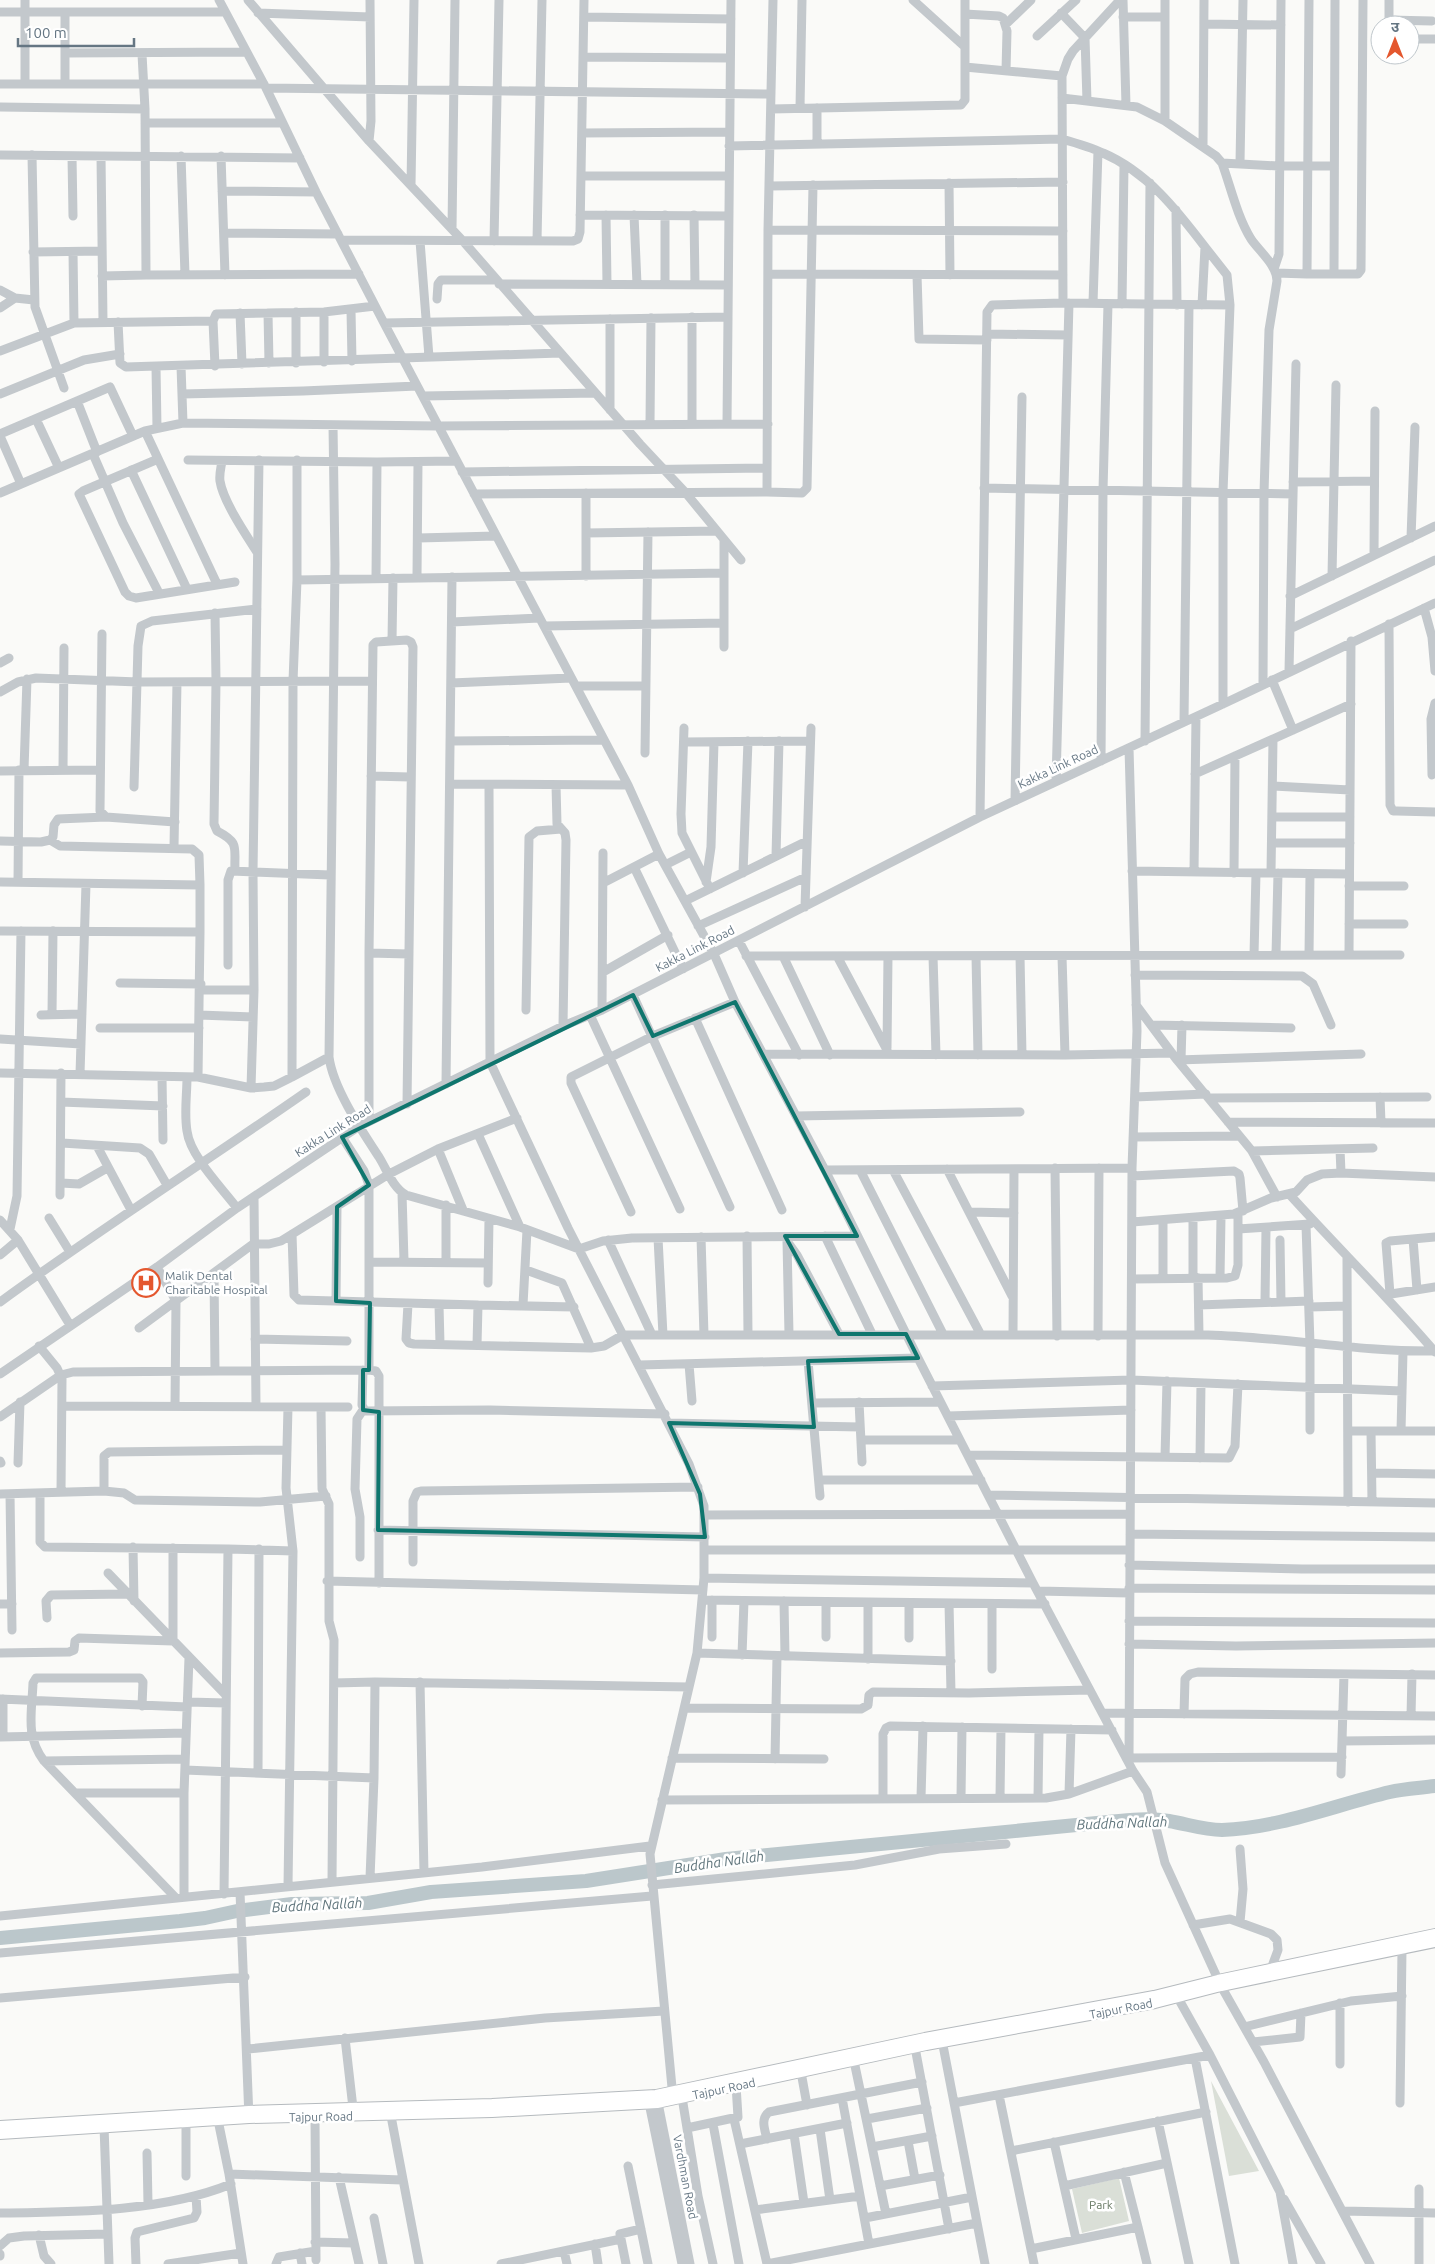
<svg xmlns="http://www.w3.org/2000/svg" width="1435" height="2264" viewBox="0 0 1435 2264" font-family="Ubuntu,'Noto Sans Devanagari',sans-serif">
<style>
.green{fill:#dadfd7}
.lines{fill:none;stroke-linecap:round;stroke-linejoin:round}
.river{stroke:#bbc7cb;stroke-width:14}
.major-casing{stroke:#b5babe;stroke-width:12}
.minor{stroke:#c3c8cc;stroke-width:9}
.major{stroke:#fff;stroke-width:10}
.marked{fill:none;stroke:#0f766e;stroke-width:4;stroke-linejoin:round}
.labels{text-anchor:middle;stroke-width:5;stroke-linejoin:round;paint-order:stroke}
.street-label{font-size:12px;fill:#657683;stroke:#fff}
.poi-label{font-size:12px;fill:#657683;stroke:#fff;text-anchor:start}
.park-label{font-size:12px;fill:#687a64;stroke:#fff}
.water-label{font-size:14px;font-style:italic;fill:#60757c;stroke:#fff}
</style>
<rect width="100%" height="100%" fill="#fafaf8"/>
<!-- green -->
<path class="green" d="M1211,2081L1259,2171L1229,2176Z
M1119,2178L1129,2221L1082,2233L1072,2189Z"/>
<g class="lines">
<!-- river -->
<path class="river" d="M0,1938L180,1921L205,1918L237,1911L292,1904L368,1903L431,1892L586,1881L726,1859L1097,1823C1120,1821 1145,1817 1169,1821C1187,1824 1204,1830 1222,1830C1279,1828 1335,1805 1390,1792C1404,1789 1420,1788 1435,1786"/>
<defs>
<path id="major" d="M0,2126L249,2111L492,2104L656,2095L925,2038L1154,1996L1218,1980L1435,1934
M0,2134L249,2118L492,2112L657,2103L926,2045L1155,2003L1221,1986L1435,1942"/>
</defs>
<!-- major casing -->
<use href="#major" class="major-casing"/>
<!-- minor -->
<path class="minor" d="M219,0L266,88L316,192L384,323L628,785L659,854L714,954L735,1002L825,1170L918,1358L1033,1583L1133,1771L1147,1792L1165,1863L1221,1986L1264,2062L1370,2264
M248,0L369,141L463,241L640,444L685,492L741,560
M913,0L965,47
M1123,0L1126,105
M1165,0V121
M1389,0V20L1432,21
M0,12H225
M258,13L370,17
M1061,13L1085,38L1087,101
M965,14L999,16L1003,18L1007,31L1006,71
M584,17L731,19
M1123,17H1165
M1006,24L1031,0
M1204,24L1281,25
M1037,36L1076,0
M1379,39H1380
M1410,39H1435
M65,53L246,52
M142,54L145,109L146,275L359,274
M584,57L730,58
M965,67L1062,76
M0,84H264
M25,84V0
M65,84V12
M266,88L771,94
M1062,98L1137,107L1165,121L1216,156L1222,163C1231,188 1237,216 1251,239C1259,251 1277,265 1277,281L1269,330L1264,493L1263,684
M0,107L145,109
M800,108L802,0
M771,109L961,105L965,100V0
M145,123H282
M582,133L729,132
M369,141L371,121L370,0
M817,144V108
M729,146L1062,139C1076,143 1090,147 1103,153C1147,172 1176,209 1205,247
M1203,147L1204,0
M0,155L300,158
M32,155L35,307L64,388
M72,156L73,216
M101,156L103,321
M181,156L185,275
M221,156L225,275
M1222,163L1278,166H1334
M1240,163L1243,0
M581,176H729
M949,183L950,275
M411,185L414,0
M770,186L1063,182
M222,191L316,192
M1176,210L1177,305
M580,215L729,216
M606,215L607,284
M634,215L637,284
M665,215V284
M694,215L695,285
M452,229L455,0
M768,230L1063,231
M224,233L338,234
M341,240L573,241L578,239L580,232L584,0
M420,241L429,357
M494,241L499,0
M537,241L542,0
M33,252L102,251
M73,252L74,323
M1274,269L1279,254L1281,0
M1276,273L1307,274L1309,0
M768,274L1063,275
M1307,274H1334L1335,0
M1334,274H1358L1361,270L1363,0
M917,275L919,339L987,340
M102,276L146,275
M499,284L728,285
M0,290L15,298L34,300
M437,299L438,284L441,280H496
M1063,303L1062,76L1068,59L1073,51L1120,0
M1093,303L1098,151
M1122,304L1124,166
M1202,305L1205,247L1227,275L1230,305
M0,308L15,298
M351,310L352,361
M324,312V362
M240,313L242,364
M268,313L269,363
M610,319V410
M118,322L120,363L126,367L560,353
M384,323L728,317
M987,334L1068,335
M0,351L74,323L213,321
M296,363V312
M181,366L183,423
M215,366L213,321L216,314L324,312L375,306
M156,367L157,428
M0,394L84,360L120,354
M182,394L303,391L417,386
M423,396L595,393
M77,401L97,452
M36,419L59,468
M650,424L651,318
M692,424V317
M727,424L731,0
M333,425L335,564L329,1057C333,1088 362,1131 379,1157C387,1170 393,1188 406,1195L520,1227L579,1249L603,1241L632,1238L857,1236
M145,431L217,584
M0,434L110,387L133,436
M0,436L21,484
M93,454L123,523L159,593
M158,459L83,491L79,494L125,592L129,596L136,598L235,582
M188,460L377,462
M222,461C221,468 219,474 220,481C223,501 246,535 257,552
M131,470L187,589
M462,472L767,468
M1293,482L1374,481
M984,488L1293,494
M767,492L802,493L807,488L813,185
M0,493L145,431L183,423L438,426L768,424
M586,493V576
M474,494L767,492L768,230L773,0
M586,533L717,531
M418,538L496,536
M1411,538L1415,427
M724,540V647
M1374,555L1375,411
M1332,576L1336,385
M417,577L418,462
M376,578L377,462L456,461
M297,580L724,573
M1290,596L1435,526
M1424,608L1432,637L1435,671
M215,613L216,681L214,824L217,831C240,843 234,847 235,871
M452,622L539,618
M1389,624L1390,805L1393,811H1397L1435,812
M544,626L724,623
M1290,629L1435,560
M102,634L100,811L106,817L175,822
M392,641L393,578
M0,663L9,658
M1289,671L1296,364
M1272,680L1293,730
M451,683L571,678
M576,686H645
M0,692L18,682L36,678L138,682L372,681
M1184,722L1189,305
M684,728L681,814L682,833L710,889
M451,741L604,740
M1145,741L1150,183
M684,742L810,741
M1129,748L1137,1031L1132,1168L1129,1758
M645,753L648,532
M1101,761L1103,490L1108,304
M24,770L27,679
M63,770L64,648
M0,771L100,770
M1195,774L1351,704
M1432,775L1431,719L1435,703
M371,776L410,777
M1056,781L1069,303
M450,784L628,785
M489,785L490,1062L568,1228L689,1464L704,1506V1578L697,1653L650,1854L673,2098
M556,785L557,824L565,833L566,840L563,1026
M1273,786L1350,790
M134,787L138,646L141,626L152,621L257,609
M1015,801L1022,397
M980,817L987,312L992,305L1063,303L1230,305L1223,492V704
M1272,817H1350
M50,840L60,846L192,849L199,855L200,885
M0,841L41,842L50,840L53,837L54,825L58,819L106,817
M1272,843H1350
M174,847L177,682
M776,856L779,741
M665,865L691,852
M634,867L683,969
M1132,871L1349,874
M1194,872L1196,717
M743,873L748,741
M1234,873L1235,756
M1271,873L1273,739
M0,882L200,885V932
M18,882L19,770
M706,882L711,847L714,742
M603,883L659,854
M1349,886H1404
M685,901L807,841
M805,907L811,728
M1349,924H1404
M698,926L806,877
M0,931L200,932L198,1077
M739,941L799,1055
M369,953L409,954
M1254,955L1256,873
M1276,955L1278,873
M1309,955L1310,874
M1349,955L1351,641
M746,956L1400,955
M783,956L830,1055
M837,956L887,1050
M933,956L936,1055
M976,956L978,1055
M1020,956L1022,1055
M1062,956L1065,1055
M228,965V880L231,871L330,875
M603,972L668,935
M1135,975L1302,976L1313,984L1331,1025
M120,983L201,984
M200,990H254L251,1088
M254,990L253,872L259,460
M633,995L730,1207
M1136,1005L1177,1060L1252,1151L1277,1197
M526,1010L529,837L537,831L561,829
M602,1010L603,853
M52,1014L53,931
M41,1015L82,1014
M199,1015L253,1017
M590,1015L680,1209
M695,1018L782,1210
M1152,1025L1291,1028
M100,1028H199
M0,1039L81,1044
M887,1048L888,956
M763,1054L1065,1055L1172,1053
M1177,1060L1361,1054
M1181,1060L1182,1025
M0,1073L198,1077L251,1088L264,1087L274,1086L292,1077L329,1057
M80,1074L86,884
M162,1077L163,1140
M187,1077C187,1095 184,1113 187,1131C190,1156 222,1188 237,1208
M292,1077L293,681L297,580V460
M446,1084L452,577
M1135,1097L1206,1094
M1380,1097L1381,1123
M1210,1098L1427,1097
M61,1102L163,1106
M796,1116L1020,1112
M369,1121V953L373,645L376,642L407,640L411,642L413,647L407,1104
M1228,1122L1435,1123
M478,1134L520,1227
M342,1137L364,1171L369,1185V1370L376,1371L379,1376V1583
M1133,1137L1239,1136
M62,1143L140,1148L149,1154L167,1185
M97,1146L131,1210
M438,1149L463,1210
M1340,1149L1341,1173
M1252,1151L1373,1148
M1055,1168L1057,1336
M947,1169L1012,1296
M825,1170L1132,1168
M860,1170L943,1334
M893,1170L981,1335
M1132,1176L1234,1171L1239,1174L1240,1178L1243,1211
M61,1183L79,1184L107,1168
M402,1193L404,1261
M60,1195L61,1073
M1290,1195C1338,1248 1389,1298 1435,1352
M254,1197L256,1406
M631,1212L571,1083V1077L653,1036L735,1002
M970,1212L1014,1213
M49,1218L70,1252
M1193,1218V1278
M0,1220L18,1240L70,1325
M1163,1220V1278
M1132,1222L1234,1214L1271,1198L1296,1192L1307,1180L1322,1174L1341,1173L1435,1177
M1306,1225L1310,1344V1430
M10,1229L17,1196L21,931
M1238,1229L1310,1224
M292,1234L294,1295L299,1300L478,1305
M747,1236L748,1334
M825,1236L872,1334
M701,1237L704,1335
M658,1238L663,1335
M1413,1239L1417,1290
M608,1240L652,1335
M1280,1240L1281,1302
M787,1241L797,1255L839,1334
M787,1241L789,1334
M0,1255L18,1240
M1347,1258L1348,1502
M369,1262L488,1263
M446,1262V1205
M157,1267L176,1301L175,1406
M526,1270L562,1283L591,1348
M214,1273L215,1371
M1198,1278L1199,1335
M1220,1278L1221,1217
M1132,1279L1227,1278L1235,1276L1238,1265V1213
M488,1283L489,1219
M1390,1294L1386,1243L1390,1241L1435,1237
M1385,1295L1435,1287
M336,1301L337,1207
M0,1302C100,1229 204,1163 306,1092
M1265,1302L1266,1228
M408,1304L406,1339L409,1343L414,1344L591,1348L604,1346L623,1335H1208C1284,1337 1358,1352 1435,1351
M439,1305L440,1344
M523,1305L527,1230
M1199,1305L1309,1301
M1309,1307L1347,1306
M139,1328L253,1244H269L281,1241L389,1174L438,1149L517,1118
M1013,1335L1014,1169
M1098,1336L1099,1168
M255,1339L347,1341
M477,1345L478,1305L574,1307
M39,1346L57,1368L62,1379L61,1492
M808,1361L820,1496
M689,1364L692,1401
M639,1365L918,1358
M363,1370L362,1405L365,1411L490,1410L665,1414
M0,1374L157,1267L237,1208L358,1127L563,1026L602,1010L980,817L1223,704L1435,603
M932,1386L1131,1380L1402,1391
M859,1402L862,1462
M812,1403L940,1402
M63,1406L348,1407
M288,1407L286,1488L293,1551
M321,1407L322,1489L329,1504V1621L334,1640L332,1882
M948,1416L1131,1410
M0,1417L61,1375L73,1372L369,1370
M669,1423L860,1427
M1348,1431H1435
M1371,1431L1372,1502
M1401,1431L1403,1352
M861,1440H960
M968,1455L1229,1458L1235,1446L1238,1384
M1165,1457L1167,1381
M1200,1458L1201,1383
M0,1461L1,1463
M18,1463L20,1402
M1372,1473L1435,1474
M819,1480H981
M104,1491V1456L109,1452L287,1450
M40,1493V1542L45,1547L228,1549L224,1894
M0,1494L104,1491L124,1493L135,1500L260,1502L326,1496
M10,1494L12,1630
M988,1495L1435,1503
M706,1515L1130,1514
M378,1530L705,1537
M1130,1534L1435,1537
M133,1547L134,1601
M228,1549L293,1551L288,1886
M705,1550H1130
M360,1557V1517L355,1489L357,1419L363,1410
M413,1562V1501L417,1492L421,1491L698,1487
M1129,1565L1302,1569H1435
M108,1573L226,1695
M704,1578L1033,1583
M327,1581L703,1590
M1129,1588L1435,1590
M1038,1591L1129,1593
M702,1600L1045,1604
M784,1601L785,1656
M826,1602V1637
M868,1602V1659
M949,1603L951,1693
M0,1604H12
M992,1604V1669
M47,1618L46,1601L51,1595L128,1594
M1129,1621L1435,1623
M712,1637V1600
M909,1638V1603
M1129,1644L1236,1646L1435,1643
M0,1653L69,1652L74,1650L75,1641L79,1638L173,1641V1548
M697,1653L951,1661
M742,1655L744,1601
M420,1682L424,1873
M334,1683L375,1682
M0,1699L187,1707
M188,1702L226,1703
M142,1706L143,1682L140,1678H36L33,1683C32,1712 25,1736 44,1761L176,1898
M685,1708L861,1709L868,1705L869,1695L873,1692L969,1693L1090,1690
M1103,1713L1435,1716
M1184,1714L1185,1679L1190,1674L1198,1672L1435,1675
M1411,1716L1412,1674
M0,1737L186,1733
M3,1737V1699
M1342,1741L1435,1740
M672,1758L824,1759
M1126,1758L1342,1757
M775,1759L777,1656
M44,1761L185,1759
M185,1770L374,1778L375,1682L689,1687
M258,1773L259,1549
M1341,1774L1344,1674
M75,1793H184
M1069,1794L1071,1729
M921,1798L923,1726
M961,1798L962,1727
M1000,1798L1001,1728
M1038,1798L1039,1729
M883,1799V1734L886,1728L890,1726L1112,1730
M662,1800L1046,1798L1069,1794L1133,1771
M1240,1849L1243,1889L1240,1922
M370,1878L374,1778
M652,1885L855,1865L939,1849L1006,1844
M240,1892L249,2118
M184,1897V1793L189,1658
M0,1916L482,1867L650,1846
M1193,1925L1230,1919L1271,1934L1277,1940L1278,1950L1271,1969
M0,1953L652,1896
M0,1998L245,1977
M1178,1998L1210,2055L1280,2192L1293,2264
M1340,2003V2064
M1244,2027L1351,2001L1402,1996
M941,2035L985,2264
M345,2038L353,2108
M914,2042L949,2229
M1253,2042L1300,2037L1301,2013
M248,2049L545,2018L664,2011
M1195,2058L1235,2264
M854,2061L886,2214
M801,2072L807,2105
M681,2091L698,2196L713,2264
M999,2095L1034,2264
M648,2098L682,2264
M657,2098L690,2264
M842,2098L869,2244
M954,2103L1210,2055
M1400,2103L1402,1949
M315,2116L316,2260
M391,2116L419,2264
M734,2119L767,2264
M867,2119L927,2108
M218,2120L229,2174L243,2264
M1158,2121L1189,2264
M186,2122V2176
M713,2124L739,2264
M104,2126L109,2264
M687,2128L738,2117L736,2085
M820,2129L830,2200
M794,2134L804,2203
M767,2139C765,2130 760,2119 769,2112L922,2082
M908,2141L915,2179
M1054,2142L1076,2239
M740,2144L847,2123
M872,2147L932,2136
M1011,2151L1206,2112
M147,2153L148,2204
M628,2166L648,2264
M229,2174L402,2180
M339,2177L359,2264
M880,2186L940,2175
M1064,2186L1167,2163
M1419,2189V2264
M1284,2199L1321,2264
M755,2210L860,2196
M1343,2211L1435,2213
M0,2213C73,2212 163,2212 231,2184
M374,2218L383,2264
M865,2218L972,2197
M1138,2227L1147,2264
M39,2235L44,2256L51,2264
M315,2242L353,2243
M595,2244L598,2264
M0,2246L9,2238L24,2236L108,2234
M1031,2249L1138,2227L1124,2172
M564,2251L567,2264
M300,2253L302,2264
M0,2254V2256
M136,2264L135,2238L137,2232L194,2218L197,2212L196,2196
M168,2264L241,2253
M276,2264L279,2257L316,2251
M501,2264L621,2239
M626,2264L620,2234L641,2229
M767,2264L977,2223"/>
<!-- major -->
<use href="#major" class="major"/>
</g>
<!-- marked area -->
<path class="marked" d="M633,995L653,1036L735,1002L857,1236H785L839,1334H906L918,1358L808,1361L814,1427L669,1423L700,1494L705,1537L378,1530L379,1412L363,1410V1370H369L370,1303L336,1301L337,1207L369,1185L342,1137Z"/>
<!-- icons -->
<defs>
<symbol id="hospital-ring" viewBox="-11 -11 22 22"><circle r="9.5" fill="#fff" stroke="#e4572e" stroke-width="1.5"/><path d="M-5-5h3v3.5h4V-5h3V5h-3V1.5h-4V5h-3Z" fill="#e4572e"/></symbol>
</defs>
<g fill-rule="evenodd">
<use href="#hospital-ring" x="130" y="1267" width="32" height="32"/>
</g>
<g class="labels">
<!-- street labels -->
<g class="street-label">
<text transform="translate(1058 767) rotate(-25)" y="4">Kakka Link Road</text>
<text transform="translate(695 949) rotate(-27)" y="4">Kakka Link Road</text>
<text transform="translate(333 1131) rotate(-32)" y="4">Kakka Link Road</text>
<text transform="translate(1121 2009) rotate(-11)" y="4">Tajpur Road</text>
<text transform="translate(724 2089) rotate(-12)" y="4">Tajpur Road</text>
<text transform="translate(321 2117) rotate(-1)" y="4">Tajpur Road</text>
<text transform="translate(685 2177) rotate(79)" y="4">Vardhman Road</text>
</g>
<!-- poi labels -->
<g class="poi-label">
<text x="165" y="1280">Malik Dental<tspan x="165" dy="14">Charitable Hospital</tspan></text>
</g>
<!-- park labels -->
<g class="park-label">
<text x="1101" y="2209">Park</text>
</g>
<!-- water labels -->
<g class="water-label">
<text transform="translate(1122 1823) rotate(-2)" y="5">Buddha Nallah</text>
<text transform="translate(719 1862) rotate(-8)" y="5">Buddha Nallah</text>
<text transform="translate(317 1905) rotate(-3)" y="5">Buddha Nallah</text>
</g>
</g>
<!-- north arrow -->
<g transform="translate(1395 40)"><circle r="24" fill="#ffffff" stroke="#c1c8cd"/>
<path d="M0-4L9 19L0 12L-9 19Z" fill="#e4572e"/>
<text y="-8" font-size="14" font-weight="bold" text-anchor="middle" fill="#657683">उ</text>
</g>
<!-- scale -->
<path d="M18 38v8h116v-8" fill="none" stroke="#657683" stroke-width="2.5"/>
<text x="25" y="38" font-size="15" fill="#657683" stroke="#ffffff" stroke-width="4" paint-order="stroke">100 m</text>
</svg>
